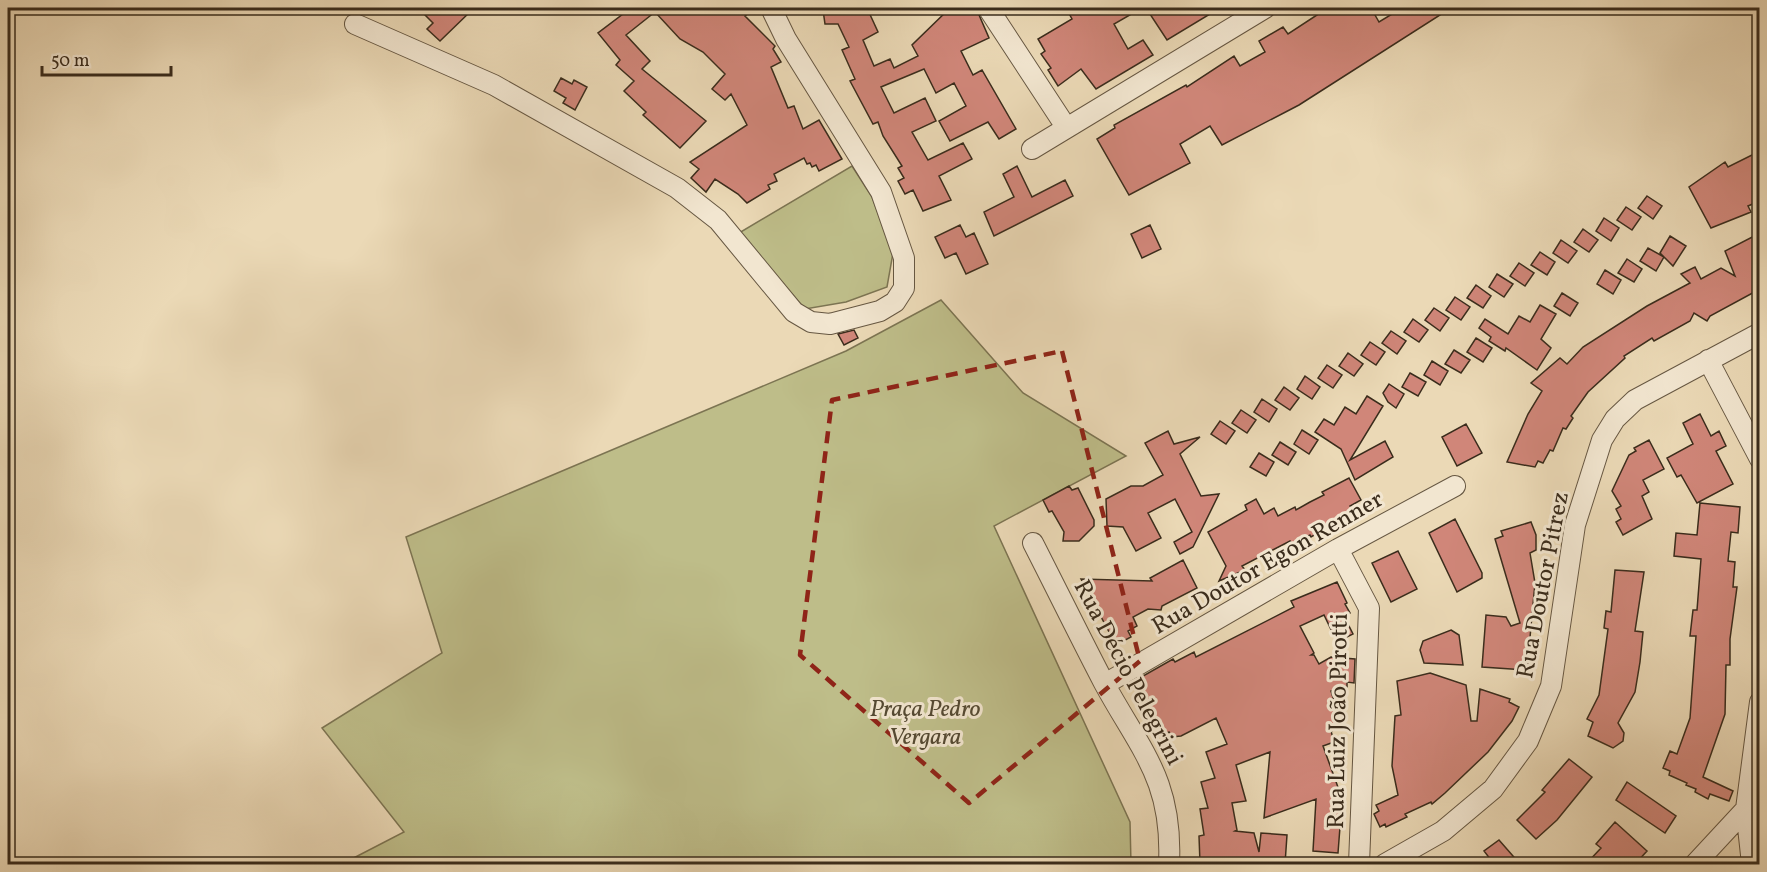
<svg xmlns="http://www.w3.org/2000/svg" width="1767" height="872" viewBox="0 0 1767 872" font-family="Vollkorn,serif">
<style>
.green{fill:#bebd89;stroke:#7c7452;stroke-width:1.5}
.building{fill:#d08679;stroke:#3a2c1c;stroke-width:1.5}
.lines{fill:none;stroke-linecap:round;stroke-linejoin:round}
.minor-casing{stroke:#665742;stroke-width:22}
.minor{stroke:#f2e6d0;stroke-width:20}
.marked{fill:none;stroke:#8f2418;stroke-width:4.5;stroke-dasharray:12 8;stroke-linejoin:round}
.labels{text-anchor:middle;stroke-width:6;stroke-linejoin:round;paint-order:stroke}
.street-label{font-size:24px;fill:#3a2c1c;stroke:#f2e6d0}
.park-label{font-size:24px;font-style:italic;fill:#544932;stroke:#f2e6d0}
</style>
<rect width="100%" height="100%" fill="#ebd9b6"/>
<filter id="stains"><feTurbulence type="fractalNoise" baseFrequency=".00333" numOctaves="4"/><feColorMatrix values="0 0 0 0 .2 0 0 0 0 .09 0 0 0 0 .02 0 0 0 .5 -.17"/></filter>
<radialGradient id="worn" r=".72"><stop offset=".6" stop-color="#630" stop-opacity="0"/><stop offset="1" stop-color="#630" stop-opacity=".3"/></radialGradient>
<!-- green -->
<path class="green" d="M852,166L872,197L893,253L887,287L846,302L805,309L739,233Z
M941,300L1023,393L1126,456L994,526L1130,822L1131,864H342L404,832L322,728L442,653L406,537L846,351Z"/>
<!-- building -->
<path class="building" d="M418,8H474L440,41L427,29L433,23Z
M631,8H756L745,16L775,46L773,49L781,62L771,67L788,108L794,106L803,129L819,120L842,159L819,171L816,165L812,167L810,163L807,164L804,158L774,174L777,181L768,185L770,189L747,203L738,194L715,179L706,192L691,178L699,169L690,162L747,125L731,94L725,100L712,89L725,74L703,52L680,39L655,12L626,35L650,61L642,69L706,121L680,148L643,115L646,112L624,91L634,81L616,65L620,60L598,33Z
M827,8H867L878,32L863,40L874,66L890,59L894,68L918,56L912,45L950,8H976L989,38L961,51L973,75L982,70L1016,129L999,139L988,122L950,141L939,121L966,106L954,83L936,93L924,69L881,87L894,113L925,98L936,121L912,132L928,160L963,143L972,159L939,176L951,200L923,211L913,190L905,194L898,181L904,178L898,168L902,166L883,136L878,122L873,124L850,81L855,79L842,50L849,47L838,24H825L823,10Z
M1066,8H1142L1114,24L1128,49L1143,40L1153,55L1096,89L1081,69L1058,86L1048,70L1051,68L1041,54L1045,51L1038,39L1072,19Z
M1146,8H1220L1167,40Z
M1312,8H1371L1379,22L1402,8H1451L1299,105L1222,145L1210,126L1180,144L1190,163L1129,195L1097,139L1115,128L1114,125L1186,85L1187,87L1234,56L1240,66L1265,52L1259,41L1283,27L1288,34L1317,15Z
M561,78L572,84L574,80L587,87L575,110L563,103L566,98L554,91Z
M1760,151V201L1748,206L1751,212L1711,228L1689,187L1725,162L1728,167Z
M1017,166L1032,197L1065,180L1073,196L994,236L984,212L1014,197L1003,174Z
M1647,196L1662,206L1653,219L1638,208Z
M1626,207L1641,217L1632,230L1617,220Z
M1604,218L1619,228L1611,241L1596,231Z
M960,225L966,237L974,233L988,264L966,274L956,253L945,258L935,237Z
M1150,225L1161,249L1142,258L1131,234Z
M1583,229L1598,240L1589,252L1574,242Z
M1760,233V289L1710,316L1707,321L1694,313L1690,321L1654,341L1652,338L1624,356L1625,358L1588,392L1571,416L1573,418L1566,429L1563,428L1553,451L1550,450L1543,463L1538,461L1535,467L1507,462L1528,414L1542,391L1531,383L1560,358L1567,364L1583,347L1647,306L1690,283L1681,274L1695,267L1701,279L1721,268L1735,276L1725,251Z
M1670,236L1686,246L1673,266L1664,257L1656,271L1640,261L1648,248L1664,257L1660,253Z
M1561,240L1577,251L1568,263L1553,253Z
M1540,252L1555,262L1547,275L1531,265Z
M1627,259L1642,269L1634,282L1618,273Z
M1519,263L1534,273L1525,286L1510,276Z
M1605,270L1621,280L1613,294L1597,284Z
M1497,274L1513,284L1504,297L1489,287Z
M1476,285L1491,296L1483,308L1467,298Z
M1562,293L1578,303L1570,316L1554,306Z
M1455,297L1470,307L1461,320L1446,310Z
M1540,305L1556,314L1541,339L1551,348L1537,370L1506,348L1505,351L1489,341L1491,337L1479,328L1485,319L1508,334L1519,316L1530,322Z
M1434,308L1449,318L1440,331L1425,320Z
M1413,319L1428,330L1419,342L1404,332Z
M854,330L858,338L844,345L838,334Z
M1391,331L1406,341L1397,354L1382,343Z
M1476,338L1492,348L1483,362L1467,352Z
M1370,342L1385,352L1376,365L1361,355Z
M1454,350L1470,360L1461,373L1445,364Z
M1348,353L1363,364L1354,376L1339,366Z
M1432,361L1448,371L1440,385L1424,375Z
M1327,365L1342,375L1333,388L1318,378Z
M1410,373L1426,382L1418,396L1402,387Z
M1305,376L1320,387L1312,399L1297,389Z
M1389,384L1404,394L1396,408L1388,402L1383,393Z
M1284,387L1299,398L1290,410L1275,400Z
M1367,396L1383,406L1350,460L1385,441L1393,457L1355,480L1341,449L1315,432L1324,419L1334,425L1345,407L1356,414Z
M1262,399L1277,409L1269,422L1254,412Z
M1241,410L1256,420L1247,433L1232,423Z
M1700,414L1711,436L1719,431L1726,446L1716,451L1733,484L1697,503L1681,475L1677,477L1667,458L1693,444L1683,423Z
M1220,421L1235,431L1226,444L1211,434Z
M1466,424L1482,453L1457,466L1442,437Z
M1302,430L1318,440L1309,454L1294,444Z
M1168,431L1174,444L1200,437L1180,454L1201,496L1219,494L1193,547L1180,554L1174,542L1192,532L1175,499L1148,513L1161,538L1136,551L1123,527L1107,526L1106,499L1131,486H1143L1163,475L1145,443Z
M1649,440L1664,469L1643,480L1649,492L1642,496L1652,519L1623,535L1616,522L1621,519L1616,509L1621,506L1612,491L1629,455L1636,451L1634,448Z
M1280,442L1296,452L1288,465L1272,455Z
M1259,453L1274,462L1266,476L1250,467Z
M1349,478L1361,500L1350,506L1354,512L1311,537L1310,535L1292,544L1290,541L1242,566L1245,570L1219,581L1226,566L1208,532L1247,510L1245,505L1256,499L1264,514L1274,508L1278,516L1295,507L1296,510L1310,502L1324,495L1322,492Z
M1069,486L1072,490L1078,488L1094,520V526L1079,541H1063L1064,532L1052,511L1049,512L1043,500Z
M1700,503L1740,507L1738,533L1731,532L1728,561L1735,562L1733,587H1737L1730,639V665H1726L1725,714L1703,777L1733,791L1729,801L1710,794L1708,799L1695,792L1696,789L1686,785L1687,783L1669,775L1670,771L1663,768L1670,751L1677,754L1690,718L1696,636H1690L1693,610H1697L1701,559L1674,556L1676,533L1697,535Z
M1455,519L1482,573V578L1457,592L1429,533Z
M1531,522L1536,535V550L1530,553L1535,583L1527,670L1482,667L1486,615L1506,617L1511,626L1520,623L1495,539L1503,536L1501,531Z
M1398,551L1417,589L1391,602L1372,563Z
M1183,560L1197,588L1162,606L1161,610L1148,609L1133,617L1137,626L1128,631L1131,637L1116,645L1081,579L1152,581L1150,578Z
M1615,570L1644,572L1635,631L1643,632L1640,662L1635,692L1618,723L1624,733L1623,741L1613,748L1588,736L1593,722L1587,719L1599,695L1608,629L1604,628L1606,611L1611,612Z
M1337,582L1347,603L1345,604L1350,613L1344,616L1353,634L1337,642L1324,615L1300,626L1314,653L1311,655H1314L1319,664L1331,657L1355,659L1354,683L1347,682V687L1331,691L1342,727L1331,731L1334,742L1323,746L1339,790L1343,788L1338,853L1313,851L1316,799L1264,818L1270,752L1236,765L1246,801L1232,803L1237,830L1235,831L1254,833L1259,852L1261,833L1287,835L1285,864L1200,863L1199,836L1204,835L1200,809L1208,808L1201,782L1215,778L1206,752L1227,744L1216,718L1181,736L1172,737L1169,732L1165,734L1136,680L1173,659L1175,662L1194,652L1196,657L1294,607L1291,601Z
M1451,630L1459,635L1463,665L1424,663L1420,650L1423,641Z
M1430,673L1466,685L1471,721H1477L1480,689L1510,699L1509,702L1519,707L1512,721L1488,752L1445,793L1432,804L1431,802L1405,814L1407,817L1386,827L1385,824L1380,827L1374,814L1379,811L1376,805L1398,795L1392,766L1395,716L1401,715L1397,681Z
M1569,759L1592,777L1557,820L1536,839L1517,820L1545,792L1542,790Z
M1627,782L1676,816L1665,833L1616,800Z
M1615,822L1647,851L1635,864H1586L1601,848L1596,844Z
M1499,840L1520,864H1494L1484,851Z"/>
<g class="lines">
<defs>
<path id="minor" d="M988,8L1066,127
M355,24L494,85L677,188L718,220L794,312L811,322L830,324L880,311L895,302L904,288V258L881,192L786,39L771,8
M1032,149L1265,8
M1708,360L1760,459
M1033,543C1057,590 1080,637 1104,683C1141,751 1173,780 1169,864
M1338,549L1369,608L1359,864
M1105,684L1338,549L1455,486
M1385,864L1443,831L1493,789L1528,741L1551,686L1575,525L1602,440L1615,419L1635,400L1760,333
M1695,864L1746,809
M1752,864L1746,809L1760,702"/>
</defs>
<!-- minor casing -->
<use href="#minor" class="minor-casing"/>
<!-- minor -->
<use href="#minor" class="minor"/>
</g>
<!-- marked area -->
<path class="marked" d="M1062,351L1140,661L969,803L800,655L832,400Z"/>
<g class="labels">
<!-- street labels -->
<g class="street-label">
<text transform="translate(1267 562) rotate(-30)" y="8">Rua Doutor Egon Renner</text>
<text transform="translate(1542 585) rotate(-79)" y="8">Rua Doutor Pitrez</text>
<text transform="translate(1129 672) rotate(62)" y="8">Rua Décio Pelegrini</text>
<text transform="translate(1337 721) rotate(-89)" y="8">Rua Luiz João Pirotti</text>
</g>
<!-- park labels -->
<g class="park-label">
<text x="925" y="716">Praça Pedro<tspan x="925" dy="28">Vergara</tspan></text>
</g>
</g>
<!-- margin -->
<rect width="1767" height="872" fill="none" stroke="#ebd9b6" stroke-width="30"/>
<rect x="9" y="9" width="1749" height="854" fill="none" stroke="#3a2c1c" stroke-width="3"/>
<rect x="15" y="15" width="1737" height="842" fill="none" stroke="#3a2c1c" stroke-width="1.5"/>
<!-- scale -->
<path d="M42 66v9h129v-9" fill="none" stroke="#3a2c1c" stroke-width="3"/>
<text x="51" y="66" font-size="18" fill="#3a2c1c" stroke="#f2e6d0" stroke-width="4.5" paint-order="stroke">50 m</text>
<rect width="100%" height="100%" filter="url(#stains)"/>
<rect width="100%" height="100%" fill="url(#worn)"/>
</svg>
